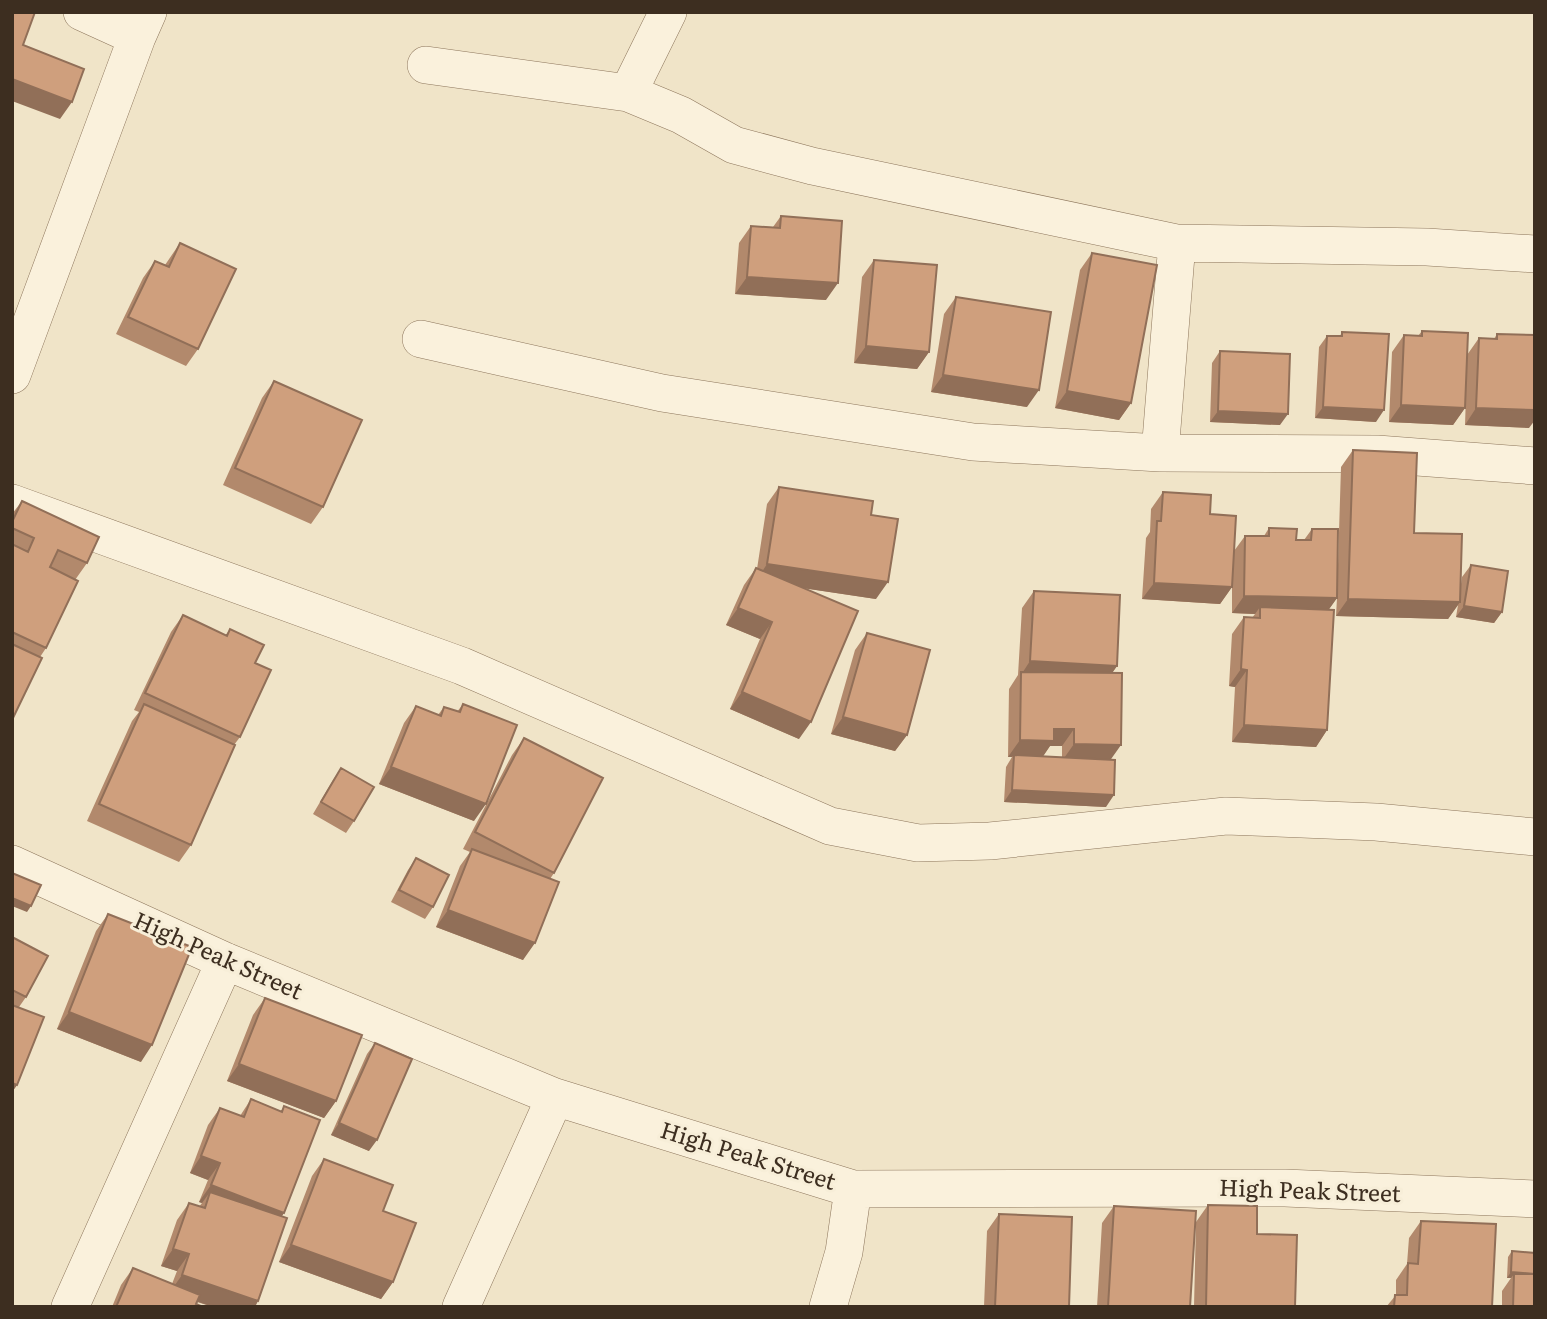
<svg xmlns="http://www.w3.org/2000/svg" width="1547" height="1319" viewBox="0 0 1547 1319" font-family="Literata,serif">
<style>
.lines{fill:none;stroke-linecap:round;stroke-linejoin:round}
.street-casing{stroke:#8d765c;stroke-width:38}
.street{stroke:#faf1dc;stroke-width:37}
.wall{fill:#b2896c;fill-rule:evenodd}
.shaded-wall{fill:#916f58}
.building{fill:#cf9f7d;stroke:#916f58;stroke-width:2}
.labels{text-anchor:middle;stroke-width:6;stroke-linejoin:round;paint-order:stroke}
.street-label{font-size:23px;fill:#3d2e20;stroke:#f7eed8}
</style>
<rect width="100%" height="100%" fill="#f0e4c8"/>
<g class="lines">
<defs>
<path id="street" d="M82,12L137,37
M426,65L628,93L668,12
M628,93L681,115L734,145L812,166L1177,243L1427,247L1535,254
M421,339L662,393L973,442L1160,453L1377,454L1535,466
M12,375L137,37L148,12
M1160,453L1177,243
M12,503L462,666L830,826L918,843L990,841L1226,816L1376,822L1535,837
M12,864L225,961L555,1097L853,1189L1285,1188L1535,1199
M70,1307L225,961
M461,1307L555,1097
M828,1307L844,1252L853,1189"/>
</defs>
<!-- street casing -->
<use href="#street" class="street-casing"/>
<!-- street -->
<use href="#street" class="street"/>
</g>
<!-- wall -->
<path class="wall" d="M781,216L826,300L735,294L739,243L751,226L773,227Z
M180,243L198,349L186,366L116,334L143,278L155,261L165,265Z
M1092,253L1131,403L1119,420L1055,408L1080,270Z
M874,260L929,352L917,369L854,363L862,277Z
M956,297L1027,407L931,392L944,314Z
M1422,331L1467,355L1479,338L1494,339L1497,334L1529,428L1465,425L1466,395L1465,408L1453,425L1389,422L1392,352L1404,335L1418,336Z
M1342,332L1376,422L1315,418L1319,347L1327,336H1340Z
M1220,351L1280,425L1210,422L1212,363Z
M274,381L323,507L311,524L223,485L262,398Z
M1353,450L1414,533L1460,591L1462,577L1471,565L1502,612L1494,623L1456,617L1458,605L1448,619L1336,616L1337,598L1328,610L1327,730L1316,747L1232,742L1235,687L1229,686L1232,634L1244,617L1252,618L1255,614L1232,613V577V587L1220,604L1142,599L1146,538L1150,532L1151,509L1163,492L1210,514L1234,551L1245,536H1264L1269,528L1296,540H1304L1312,529L1337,598L1341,467Z
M779,487L871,515L876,599L803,588L799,739L730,709L760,639L726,625L744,585L756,568L757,569L767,504Z
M22,501L87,563L75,580L46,648L40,657L12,720V514Z
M1034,591L1117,666L1112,673L1110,760L1106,807L1004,802L1006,767L1012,757H1008L1009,689L1018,675L1022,608ZM1050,746H1062V758L1042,757Z
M183,615L225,636L230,629L255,663L240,737L234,745L191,845L179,862L87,821L132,721L139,712L134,710L171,632Z
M867,633L907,735L895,751L831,734L855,650Z
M463,704L474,821L379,784L404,723L416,706L438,715L444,707L457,712Z
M524,738L554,873L550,879L523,960L436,927L460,866L470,852L463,849L512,755Z
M341,768L354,821L346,833L313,814L333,780Z
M416,858L433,907L425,919L391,902L408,870Z
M108,914L141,1062L57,1029L96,931Z
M12,937L26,997L19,1007L17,1085L12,1092Z
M265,998L336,1101L324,1118L227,1081L253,1015Z
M375,1043L369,1151L331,1135L367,1054Z
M251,1099L281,1111L284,1106V1213L213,1307L197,1302L196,1304L203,1307H112L121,1285L133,1268L172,1284L177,1271L161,1266L177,1220L189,1203L199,1207L202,1203L199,1202L208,1180L190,1173L208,1125L220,1108L240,1116Z
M324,1159L383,1211L393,1282L381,1299L279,1262L312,1176Z
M1208,1205L1257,1234L1295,1307H1194L1196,1222Z
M1114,1206L1190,1307H1097L1102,1223Z
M999,1214L1069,1307H984L987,1231Z
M1421,1221L1492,1307H1386L1396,1295V1280L1407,1264L1409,1238Z
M1512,1251L1535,1307H1502V1291L1511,1278H1507L1508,1257Z"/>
<!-- shaded-wall -->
<path class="shaded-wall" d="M12,79L72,102L60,119L12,101Z
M747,277L838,283L826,300L735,294Z
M866,346L929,352L917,369L854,363Z
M943,375L1039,390L1027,407L931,392Z
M1067,391L1131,403L1119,420L1055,408Z
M1401,405L1465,408L1453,425L1389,422Z
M1323,407L1384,410L1376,422L1315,418Z
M1476,408L1535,410V420L1529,428L1465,425Z
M1218,411L1288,414L1280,425L1210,422Z
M767,564L888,582L876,599L756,581Z
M1154,583L1232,587L1220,604L1142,599Z
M1244,596L1337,598L1325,615L1260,607L1255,614L1232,613Z
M1348,599L1460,602L1448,619L1336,616Z
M1464,606L1502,612L1494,623L1456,617Z
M738,608L772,622L760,639L726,625Z
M1030,661L1117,666L1105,683L1021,675Z
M1241,669L1247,670L1235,687L1229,686Z
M742,692L811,722L799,739L730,709Z
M843,717L907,735L895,751L831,734Z
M1244,725L1327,730L1316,747L1232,742Z
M1054,729H1074L1062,746H1050L1042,758L1014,755L1012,757H1008L1020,740Z
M1074,744L1121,745L1109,762L1062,761Z
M391,767L486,804L474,821L379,784Z
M1012,790L1114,795L1106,807L1004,802Z
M12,898L31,906L27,912L12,906Z
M448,910L535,943L523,960L436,927Z
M69,1012L152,1045L141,1062L57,1029Z
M239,1064L336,1101L324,1118L227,1081Z
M12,1083L17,1085L12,1092Z
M339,1123L377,1140L369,1151L331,1135Z
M201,1156L220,1163L208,1180L190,1173Z
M211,1185L284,1213L272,1230L210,1192L202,1203L199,1202Z
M291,1245L393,1282L381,1299L279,1262Z
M173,1249L189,1254L177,1271L161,1266Z
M1511,1272L1535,1274H1514L1511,1278H1507Z
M182,1275L258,1301L255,1307H213L170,1292Z"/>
<!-- building -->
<path class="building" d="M12,12H35L23,45L84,69L72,102L12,79Z
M781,216L842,221L838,283L747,277L751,226L780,228Z
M180,243L236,269L198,349L128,317L155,261L169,267Z
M1092,253L1157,265L1131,403L1067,391Z
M874,260L937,265L929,352L866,346Z
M956,297L1051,312L1039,390L943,375Z
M1422,331L1468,333L1465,408L1401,405L1404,335L1422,336Z
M1342,332L1389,334L1384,410L1323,407L1327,336H1342Z
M1497,334L1535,335V410L1476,408L1479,338L1497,339Z
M1220,351L1290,354L1288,414L1218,411Z
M274,381L362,420L323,507L235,468Z
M1353,450L1417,453L1414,533L1462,534L1460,602L1348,599Z
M779,487L873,501L871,515L898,519L888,582L767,564Z
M1163,492L1211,495L1210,514L1236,516L1232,587L1154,583L1157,521H1161Z
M22,501L99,537L87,563L58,550L50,567L78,581L46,648L12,632V544L28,552L34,538L12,528V522Z
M1269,528L1297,529L1296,540H1311L1312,529H1338L1337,598L1244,596L1245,536H1269Z
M1471,565L1508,571L1502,612L1464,606Z
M756,568L858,611L811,722L742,692L772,622L738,608Z
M1034,591L1120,595L1117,666L1030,661Z
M1260,607L1334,610L1327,730L1244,725L1247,670L1241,669L1244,617L1260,618Z
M183,615L227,636L230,629L264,645L255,663L271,670L240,737L145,693Z
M867,633L930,650L907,735L843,717Z
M12,644L42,658L12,720Z
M1021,672L1122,673L1121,745L1074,744V729H1054V741L1020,740Z
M144,704L235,745L191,845L99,804Z
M463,704L517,725L486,804L391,767L416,706L441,716L444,707L460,712Z
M524,738L603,778L554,873L475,832Z
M1014,755L1115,760L1114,795L1012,790Z
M341,768L374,787L354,821L321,802Z
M472,849L559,882L535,943L448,910Z
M416,858L449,875L433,907L399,890Z
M12,873L41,885L31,906L12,898Z
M108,914L192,947L152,1045L69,1012Z
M12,937L48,956L26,997L12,990Z
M265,998L362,1035L336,1101L239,1064Z
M12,1005L44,1017L17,1085L12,1083Z
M375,1043L412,1059L377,1140L339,1123Z
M251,1099L282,1112L284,1106L320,1120L284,1213L211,1185L220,1163L201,1156L220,1108L244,1117Z
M324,1159L393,1185L383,1211L416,1223L393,1282L291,1245Z
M210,1192L287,1218L258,1301L182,1275L189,1254L173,1249L189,1203L205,1208Z
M1208,1205L1257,1206V1234L1297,1235L1295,1307H1206Z
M1114,1206L1196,1211L1190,1307H1108Z
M999,1214L1072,1217L1069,1307H995Z
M1421,1221L1496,1224L1492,1307H1394L1395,1295H1407L1408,1263L1418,1264Z
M1512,1251L1535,1253V1274L1511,1272Z
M133,1268L200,1295L196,1304L203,1307H116Z
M1514,1274H1535V1307H1513Z"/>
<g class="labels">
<!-- street labels -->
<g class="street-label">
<text transform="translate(218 956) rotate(24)" y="8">High Peak Street</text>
<text transform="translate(748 1156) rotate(17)" y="8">High Peak Street</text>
<text transform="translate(1310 1191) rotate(2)" y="8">High Peak Street</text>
</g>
</g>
<!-- border -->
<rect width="1547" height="1319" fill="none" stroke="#3d2e20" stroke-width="28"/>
</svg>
